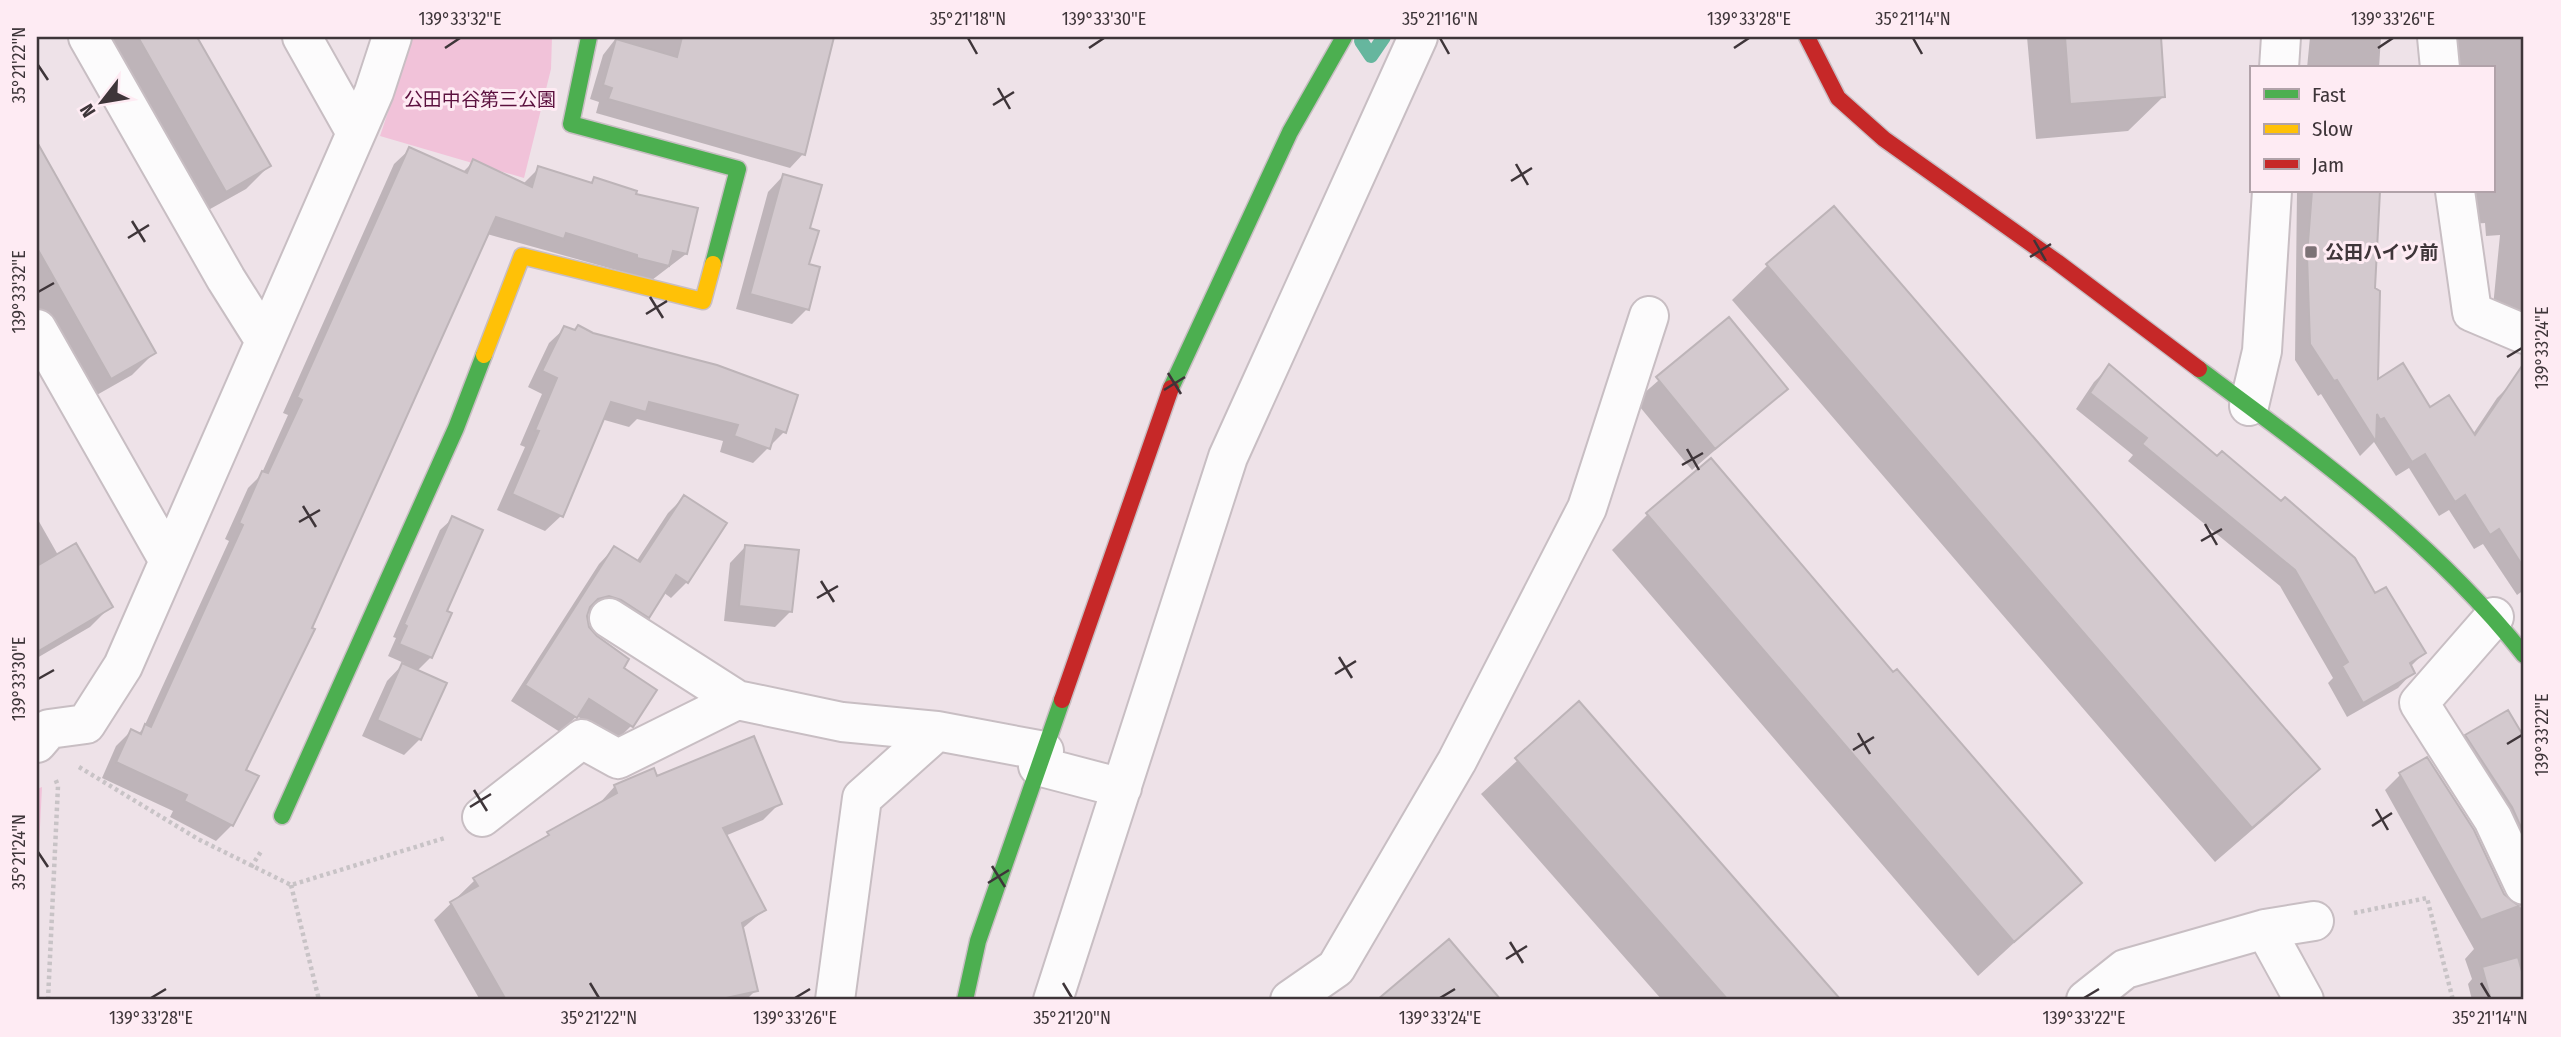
<svg xmlns="http://www.w3.org/2000/svg" width="2561" height="1037" viewBox="0 0 2561 1037" font-family="'Fira Sans Condensed','Noto Sans JP',sans-serif">
<style>
.green{fill:#f1c2d9}
.shadow{fill:#0003}
.lines{fill:none;stroke-linecap:round;stroke-linejoin:round}
.stream{stroke:#66b69e;stroke-width:14}
.building{fill:#d3c9ce;stroke:#bdb4b8;stroke-width:2}
.street-casing{stroke:#c8bec3;stroke-width:42}
.fast-casing{stroke:#c8bec3;stroke-width:19}
.slow-casing{stroke:#c8bec3;stroke-width:19}
.jam-casing{stroke:#c8bec3;stroke-width:19}
.path{stroke:#c8c3c6;stroke-width:4.5;stroke-dasharray:3.5 3.5;stroke-linecap:butt}
.street{stroke:#fcfbfc;stroke-width:38}
.fast{stroke:#4caf50;stroke-width:16}
.slow{stroke:#ffc107;stroke-width:16}
.jam{stroke:#c62828;stroke-width:16}
.ticks{fill:none;stroke:#3e3539;stroke-width:2.5}
.poi-dot{fill:#7c7276;stroke:#feebf3;stroke-width:2.5}
.labels{text-anchor:middle;stroke-width:6;stroke-linejoin:round;paint-order:stroke}
.park-label{font-size:19px;fill:#5b103e;stroke:#feebf3}
.poi-label{font-size:19px;font-weight:bold;fill:#3e3539;stroke:#feebf3;text-anchor:start}
.neatline{fill:none;stroke:#3e3539;stroke-width:2.5}
.ticks-label{font-size:18px;text-anchor:middle;fill:#3e3539}
</style>
<rect width="100%" height="100%" fill="#eee2e8"/>
<!-- green -->
<path class="green" d="M413,37H552L551,69L524,178L380,136Z
M42,787L37,888V789Z"/>
<!-- shadow -->
<path class="shadow" d="M103,37H195L269,166L246,189L203,213Z
M617,37H833L803,154L790,168L596,113L599,102L590,99L603,55Z
M2027,37H2159L2164,96L2128,131L2036,139Z
M2310,37H2381L2379,68H2307Z
M2453,37H2524V320L2492,317L2500,235L2486,236L2485,223L2470,224L2469,191H2493V68H2447Z
M37,146L154,353L132,375L88,400L37,310Z
M410,149L462,173L474,161L523,184L539,168L589,184L595,179L634,196L686,254L652,280L487,234L244,770L257,777L232,825L216,841L170,817L173,811L102,778L116,746L131,731L138,734L143,729L229,541L225,539L248,488L261,475L288,415L283,413L394,164Z
M783,176L808,230L807,309L792,324L736,309L768,192Z
M2297,191H2378L2373,289L2376,382L2473,434L2497,398L2513,382L2524,390V590L2517,595L2483,544L2474,549L2449,510L2439,516L2409,468L2396,476L2374,442L2360,456L2321,394L2318,396L2295,360Z
M1768,265L2318,769L2282,804L2215,862L1732,300Z
M1729,319L1786,389L1692,470L1635,401Z
M565,328L784,432L753,463L720,452L723,441L637,419L629,427L601,419L561,516L545,531L497,510L525,447L520,445L542,394L528,387L549,343Z
M2109,367L2374,596L2424,653L2410,667L2413,672L2398,688L2347,717L2328,683L2333,678L2280,586L2128,461L2133,455L2076,409L2094,382Z
M1710,461L1893,675L2079,883L1978,976L1612,550L1647,515Z
M684,497L687,582L671,598L663,592L648,617L632,632L594,611L587,613L585,618L588,630L624,656L621,669L632,725L616,741L577,716L560,732L511,701L599,564L614,548L636,562L668,513Z
M37,518L58,555L111,606L90,627L37,658Z
M452,519L445,612L431,657L417,671L420,739L404,755L362,736L387,681L404,663L388,656L396,638L393,637L440,530Z
M745,547L791,611L775,627L724,621L730,563Z
M1579,704L1839,1000H1662L1481,794Z
M2508,712L2524,740V880L2451,751L2466,736Z
M2427,759L2503,896L2511,905L2524,908V1000H2472L2468,984L2472,979L2465,959L2474,949L2385,790L2400,775Z
M657,778L780,803L763,820L725,836L764,910L742,929L756,990L746,1000H480L434,920L475,880L598,805L615,786Z
M1449,942L1498,1000H1380L1383,998Z"/>
<g class="lines">
<!-- stream -->
<path class="stream" d="M1361,41L1371,56L1384,37"/>
</g>
<!-- building -->
<path class="building" d="M138,37H197L271,166L226,192Z
M682,37H834L805,155L608,99L612,88L603,85L616,39L677,57Z
M2065,37H2161L2165,97L2070,104Z
M37,142L156,353L111,379L37,248Z
M409,147L467,173L473,159L532,187L538,166L592,183L594,177L637,191L636,194L698,208L687,254L673,251L669,266L637,258V255L566,233L564,239L496,217L312,628L315,629L246,770L259,776L233,826L184,801L187,795L116,762L131,729L141,734L145,724L151,727L243,525L239,523L262,471L268,473L302,400L297,397Z
M783,174L822,185L810,228L819,231L809,264L820,267L809,310L750,294Z
M2312,191H2380L2375,288L2380,291L2378,379L2403,363L2430,407L2449,395L2475,435L2524,363V568L2499,529L2490,535L2465,495L2455,502L2425,454L2412,462L2384,418L2380,420L2377,414L2376,442L2337,380L2334,381L2310,344L2307,255Z
M1834,206L2320,769L2252,828L1766,264Z
M1729,317L1788,389L1715,449L1656,377Z
M578,325L593,333L717,365L798,395L786,433L776,429L770,449L734,436L738,425L649,402L646,412L611,402L563,517L512,494L539,431L535,430L557,378L542,371L564,326L575,330Z
M2109,364L2217,456L2222,451L2281,501L2285,497L2355,558L2375,593L2386,587L2426,653L2410,663L2415,673L2363,703L2342,666L2348,662L2295,570L2142,444L2147,438L2090,393Z
M1711,458L1893,672L1897,669L2082,883L2014,942L1646,513Z
M684,495L727,523L688,583L676,575L649,618L621,600L609,596L598,599L590,607L587,616L589,627L597,636L629,659L624,668L657,690L633,727L589,699L577,718L525,685L614,546L640,562Z
M452,516L483,530L447,611L452,613L432,658L399,644L407,626L404,624Z
M76,543L113,607L37,652V566Z
M745,545L799,550L792,612L739,606Z
M402,663L447,683L421,740L377,720Z
M1579,701L1841,1000H1728L1515,758Z
M2508,710L2524,737V834L2512,807L2465,735Z
M754,736L782,804L723,828L766,910L742,923L758,991L717,1000H506L450,902L478,886L473,878L549,835L547,832L617,793L614,785L654,768L657,776Z
M2427,757L2474,830L2504,894L2519,906L2481,920L2399,773Z
M1449,939L1501,1000H1377Z
M2518,957L2524,979V1000H2491L2482,967Z"/>
<g class="lines">
<defs>
<path id="street" d="M88,37L226,279L265,341
M302,37L356,133
M2437,37L2440,68
M2279,68L2281,37
M2455,191L2472,312L2524,334
M37,329L169,561
M2249,406L2262,351L2272,191
M2494,617L2419,703L2493,819L2524,885
M609,618L737,700L842,722L937,731L1044,751
M37,743L49,729L86,724L123,666L374,92L392,37
M1038,766L1122,788
M482,817L582,739L618,759L737,700
M2265,929L2304,1000
M835,1000L862,798L937,731
M1053,1000L1228,457L1418,37
M1290,1000L1336,968L1457,761L1587,508L1649,316
M2086,1000L2125,969L2265,929L2314,921"/>
<path id="fast" d="M589,37L571,124L738,169L713,264
M2199,369C2315,455 2434,541 2524,655
M1171,388L1290,132L1344,37
M282,816L456,428L484,355
M965,1000L978,941L1062,700"/>
<path id="slow" d="M484,355L522,256L703,301L713,264"/>
<path id="jam" d="M1807,37L1838,98L1884,139L2057,262L2199,369
M1062,700L1171,388"/>
</defs>
<!-- street casing -->
<use href="#street" class="street-casing"/>
<!-- fast casing -->
<use href="#fast" class="fast-casing"/>
<!-- slow casing -->
<use href="#slow" class="slow-casing"/>
<!-- jam casing -->
<use href="#jam" class="jam-casing"/>
<!-- path -->
<path class="path" d="M79,767L198,839L291,885L445,838
M251,867L262,850
M291,885L319,1000
M2354,913L2427,898L2453,1000
M48,1000L58,786L55,778"/>
<!-- street -->
<use href="#street" class="street"/>
<!-- fast -->
<use href="#fast" class="fast"/>
<!-- slow -->
<use href="#slow" class="slow"/>
<!-- jam -->
<use href="#jam" class="jam"/>
</g>
<!-- ticks -->
<path class="ticks" d="M968,38L977,54M1440,38L1449,54M1913,38L1922,54M445,48L460,38M1089,48L1104,38M1734,48L1749,38M2378,48L2393,38M38,65L48,80M998,88L1010,109M993,105L1014,92M1516,164L1528,185M1511,181L1532,168M132,221L145,242M128,238L149,225M2034,240L2046,261M2030,257L2051,244M38,292L54,283M650,297L663,318M646,314L667,301M2507,357L2522,348M1168,373L1181,394M1164,390L1185,377M1687,449L1699,470M1682,465L1703,453M303,506L316,527M299,522L320,510M2205,524L2217,545M2201,541L2222,529M821,581L834,602M817,598L838,586M1339,657L1352,678M1335,674L1356,661M38,679L54,670M1858,733L1870,754M2507,744L2522,735M1853,750L1874,737M474,790L487,811M470,807L491,794M2376,809L2388,830M2372,826L2392,813M38,852L48,867M992,866L1005,887M988,883L1009,870M1510,942L1523,963M1506,959L1527,946M590,983L599,998M1063,983L1072,998M2481,983L2490,998M151,998L166,989M795,998L810,989M1440,998L1455,989M2084,998L2099,989"/>
<!-- markers -->
<rect class="poi-dot" x="2304" y="245" width="14" height="14" rx="3.5"/>
<g class="labels">
<!-- park labels -->
<g class="park-label">
<text x="480" y="106">公田中谷第三公園</text>
</g>
<!-- poi labels -->
<g class="poi-label">
<text x="2325" y="259">公田ハイツ前</text>
</g>
</g>
<!-- border -->
<rect width="2561" height="1037" fill="none" stroke="#feebf3" stroke-width="77"/>
<!-- legend -->
<rect x="2250" y="66" width="245" height="126" fill="#feebf3" stroke="#b1a2a9" stroke-width="2"/>
<rect x="2264" y="89" width="35" height="10" fill="#4caf50" stroke="#b1a2a9" stroke-width="2"/>
<text x="2312" y="102" font-size="21" fill="#3e3539">Fast</text>
<rect x="2264" y="124" width="35" height="10" fill="#ffc107" stroke="#b1a2a9" stroke-width="2"/>
<text x="2312" y="136" font-size="21" fill="#3e3539">Slow</text>
<rect x="2264" y="159" width="35" height="10" fill="#c62828" stroke="#b1a2a9" stroke-width="2"/>
<text x="2312" y="172" font-size="21" fill="#3e3539">Jam</text>
<!-- north arrow -->
<g transform="translate(102 102) rotate(239)" stroke="#feebf3" stroke-width="5" paint-order="stroke">
<path d="M0-5L12 26L0 18L-12 26Z" fill="#3e3539"/>
<text y="-10" font-size="19" font-weight="bold" text-anchor="middle" fill="#3e3539">N</text>
</g>
<rect x="38" y="38" width="2484" height="960" class="neatline"/>
<g class="ticks-label">
<text x="460" y="25">139°33'32"E</text>
<text x="968" y="25">35°21'18"N</text>
<text x="1104" y="25">139°33'30"E</text>
<text x="1440" y="25">35°21'16"N</text>
<text x="1749" y="25">139°33'28"E</text>
<text x="1913" y="25">35°21'14"N</text>
<text x="2393" y="25">139°33'26"E</text>
<text transform="translate(19 65) rotate(-90)" y="6">35°21'22"N</text>
<text transform="translate(19 292) rotate(-90)" y="6">139°33'32"E</text>
<text transform="translate(2542 348) rotate(-90)" y="6">139°33'24"E</text>
<text transform="translate(19 679) rotate(-90)" y="6">139°33'30"E</text>
<text transform="translate(2542 735) rotate(-90)" y="6">139°33'22"E</text>
<text transform="translate(19 852) rotate(-90)" y="6">35°21'24"N</text>
<text x="151" y="1024">139°33'28"E</text>
<text x="599" y="1024">35°21'22"N</text>
<text x="795" y="1024">139°33'26"E</text>
<text x="1072" y="1024">35°21'20"N</text>
<text x="1440" y="1024">139°33'24"E</text>
<text x="2084" y="1024">139°33'22"E</text>
<text x="2490" y="1024">35°21'14"N</text>
</g>
</svg>
